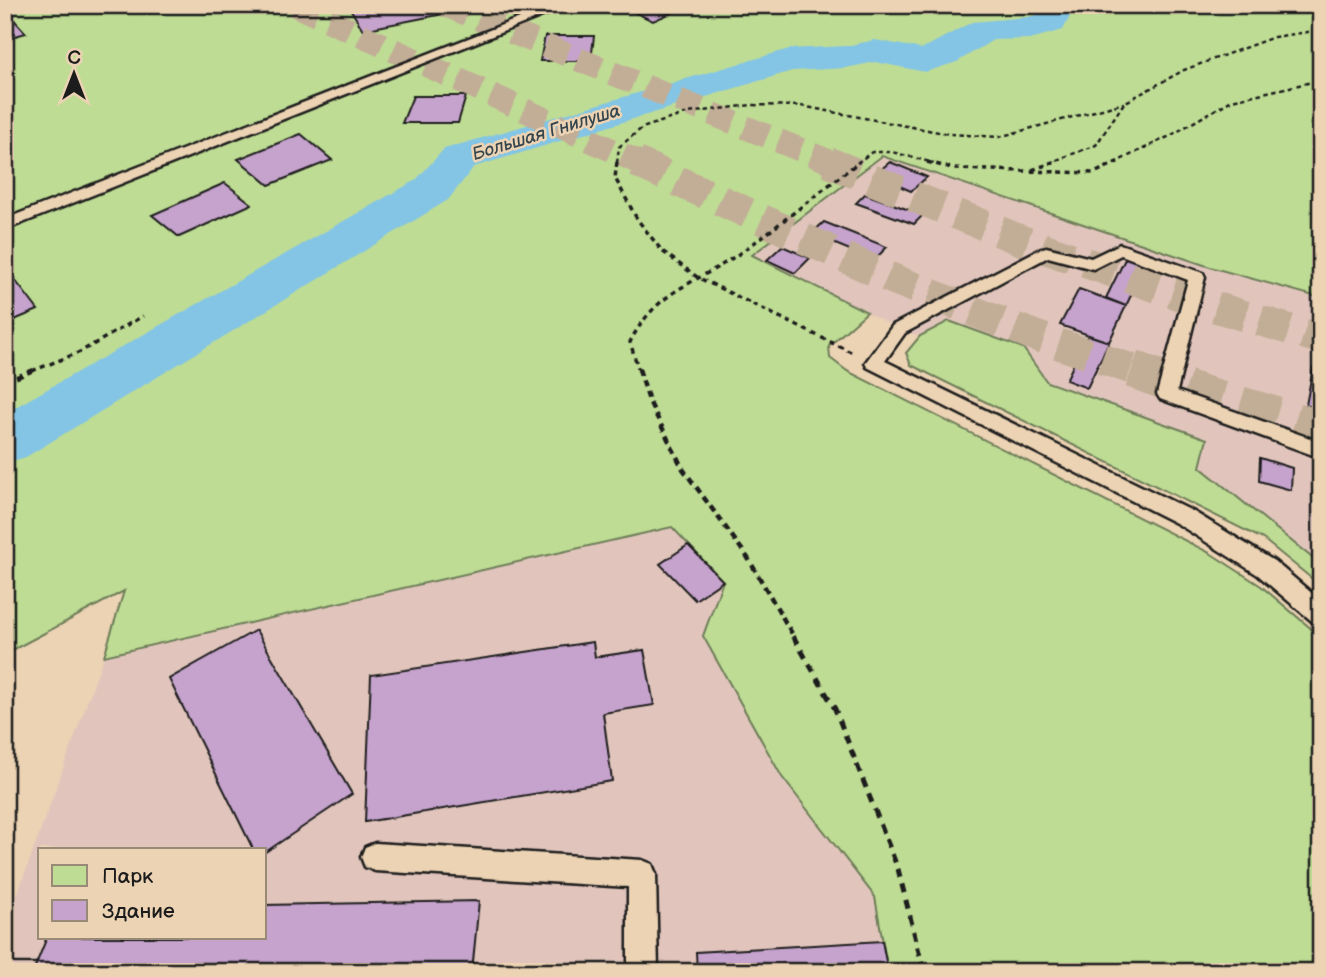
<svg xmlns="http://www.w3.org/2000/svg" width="1326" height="977" viewBox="0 0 1326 977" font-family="'Balsamiq Sans',sans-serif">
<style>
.built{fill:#e1c5bc;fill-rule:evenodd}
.green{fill:#bedc94;stroke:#6d7c58;stroke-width:2}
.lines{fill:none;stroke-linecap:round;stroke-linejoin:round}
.river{fill:#84c5e5;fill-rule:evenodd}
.building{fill:#c6a3cd;stroke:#1c1c1c;stroke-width:2}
.primary-tunnel-far2{stroke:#c2ae96;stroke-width:24;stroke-dasharray:24 12;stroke-linecap:butt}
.primary-tunnel-far1{stroke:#c2ae96;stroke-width:31;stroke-dasharray:31 15;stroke-linecap:butt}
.primary-tunnel{stroke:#c2ae96;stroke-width:38;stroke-dasharray:38 19;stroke-linecap:butt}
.lane-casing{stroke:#1c1c1c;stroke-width:5}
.path-far3{stroke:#1c1c1c;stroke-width:2.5;stroke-dasharray:4.5 3.5;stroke-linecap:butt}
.path-far2{stroke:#1c1c1c;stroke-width:3.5;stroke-dasharray:5 4.5;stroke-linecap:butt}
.path-far1{stroke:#1c1c1c;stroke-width:4.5;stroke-dasharray:7 5;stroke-linecap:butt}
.path{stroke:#1c1c1c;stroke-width:5;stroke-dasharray:9 7;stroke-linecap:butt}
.lane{fill:#ecd3b4;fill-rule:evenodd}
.labels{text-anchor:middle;stroke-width:5;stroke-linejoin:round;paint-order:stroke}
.far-water-label{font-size:18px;font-style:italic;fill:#36464e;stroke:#ecd3b4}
</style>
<rect width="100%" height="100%" fill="#ecd3b4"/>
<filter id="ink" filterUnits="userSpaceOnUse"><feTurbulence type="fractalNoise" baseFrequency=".0143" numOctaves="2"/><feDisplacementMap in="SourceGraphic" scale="14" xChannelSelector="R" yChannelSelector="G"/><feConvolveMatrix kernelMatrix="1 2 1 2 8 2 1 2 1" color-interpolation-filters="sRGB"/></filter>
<g filter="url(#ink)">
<!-- built -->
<path class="built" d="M882,156L1210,267L1321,298V565L1200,466L1206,439L899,329L752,255Z
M672,527L723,581L782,777L875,897L888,972H5V928L104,656ZM40,849H264V937H40Z"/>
<!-- green -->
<path class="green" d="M5,5H1321V298L1210,267L882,156L752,255L867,312L829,346L830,358L847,371L1210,553L1261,586L1321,637V972H888L875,897L782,777L703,636L723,581L672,527L104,656L124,591L5,654Z
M949,321L1023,348L1047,382L1207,439L1200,467L1321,565V586L1263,539L911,365L906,353L920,336Z"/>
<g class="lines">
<!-- river -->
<path class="river" d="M1042,5H1076L1063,30L1030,39L993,40L957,62L925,72L875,62L846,68L792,71L474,167L448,200L26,457L5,463V413L416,180L444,149L789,49L846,46L875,40L922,49L972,22L1028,17L1036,15Z"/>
</g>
<!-- building -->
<path class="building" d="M348,5H436L443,14L363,30Z
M619,5H681L685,7L653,21Z
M5,11H6L26,33L5,39Z
M545,36H594L591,61H540Z
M413,96H466L458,123H402Z
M301,134L332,160L269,185L238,159Z
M890,162L927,177L911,191L874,175Z
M225,183L252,204L179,237L152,215Z
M865,194L923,215L914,224L856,203Z
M824,222L887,247L874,260L811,234Z
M782,246L810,258L795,273L767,260Z
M1126,257L1146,263L1126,306L1106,298Z
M5,267L38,310L5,324Z
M1079,289L1126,306L1109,342L1060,325Z
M1088,335L1109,342L1087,388L1066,380Z
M1313,368L1321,371V410L1306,405Z
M1260,458L1292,468L1291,490L1259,481Z
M688,545L723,581L695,600L660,564Z
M256,630L352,794L264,853V849H253L169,679Z
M593,642L595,657L644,650L654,705L603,713L612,781L365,822L371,675Z
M479,901L472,972H33L47,937H264V905Z
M882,941L888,972H697L696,952Z"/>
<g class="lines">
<!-- primary-tunnel-far2 -->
<path class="primary-tunnel-far2" d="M295,5L640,163
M445,5L833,163"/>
<!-- primary-tunnel-far1 -->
<path class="primary-tunnel-far1" d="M636,162L888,277L1033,335L1137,371
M828,162L1023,241L1205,304L1321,339"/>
<!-- primary-tunnel -->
<path class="primary-tunnel" d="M1132,369L1199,393L1321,429"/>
<defs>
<path id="lane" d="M553,5H570L5,230V219Z
M1120,244L1203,273L1205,277L1177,391L1321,442V458L1160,399L1157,394L1188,280L1121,255L1093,269L1048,257L905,333L885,361L1194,512L1274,561L1321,601V625L1313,622L1258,575L1178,524L867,367L865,363L893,325L1040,249L1046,247L1091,258Z
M375,843L642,860L652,864L656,874L658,972H628V887L375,871L365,867L361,857L365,847Z"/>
</defs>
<!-- lane casing -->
<use href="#lane" class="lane-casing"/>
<!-- path-far3 -->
<path class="path-far3" d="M617,163L619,147L642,128L688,113L751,105L801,106L949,134L999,137L1124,103
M857,163L872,152H892L934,163
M1049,163L1096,145L1124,103L1184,70L1274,37L1321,30
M1114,163L1168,137L1232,100L1321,80"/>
<!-- path-far2 -->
<path class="path-far2" d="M617,162L615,178L637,219L662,251L697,277L851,352
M927,162L955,169L1094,173L1118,162
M1032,170L1054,162
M32,371L80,352L143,316
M639,371L630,342C658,288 695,285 740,253C781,224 819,192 859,162"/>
<!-- path-far1 -->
<path class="path-far1" d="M639,369L649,401L683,469L748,558L794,637
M5,382L36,369"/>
<!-- path -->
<path class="path" d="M793,636L835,709L898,869L924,972"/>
<!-- lane -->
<use href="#lane" class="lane"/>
</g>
</g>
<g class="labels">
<!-- far-water labels -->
<g class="far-water-label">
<text transform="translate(546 132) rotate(-17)" y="6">Большая Гнилуша</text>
</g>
</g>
<!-- margin -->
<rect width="1326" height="977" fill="none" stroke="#ecd3b4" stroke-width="28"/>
<rect x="14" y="14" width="1298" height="949" fill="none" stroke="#1c1c1c" stroke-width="2.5" filter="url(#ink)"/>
<!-- legend -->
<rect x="38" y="848" width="228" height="91" fill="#ecd3b4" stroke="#998a77" stroke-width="2"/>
<rect x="52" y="865" width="35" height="21" fill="#bedc94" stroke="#998a77" stroke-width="2"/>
<text x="102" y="883" font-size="21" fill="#1c1c1c">Парк</text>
<rect x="52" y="900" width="35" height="21" fill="#c6a3cd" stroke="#998a77" stroke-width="2"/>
<text x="102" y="918" font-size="21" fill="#1c1c1c">Здание</text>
<!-- north arrow -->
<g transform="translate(74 74)" stroke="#ecd3b4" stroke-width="5" paint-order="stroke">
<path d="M0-5L12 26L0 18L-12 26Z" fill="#1c1c1c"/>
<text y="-10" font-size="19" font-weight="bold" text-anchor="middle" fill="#1c1c1c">С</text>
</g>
</svg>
